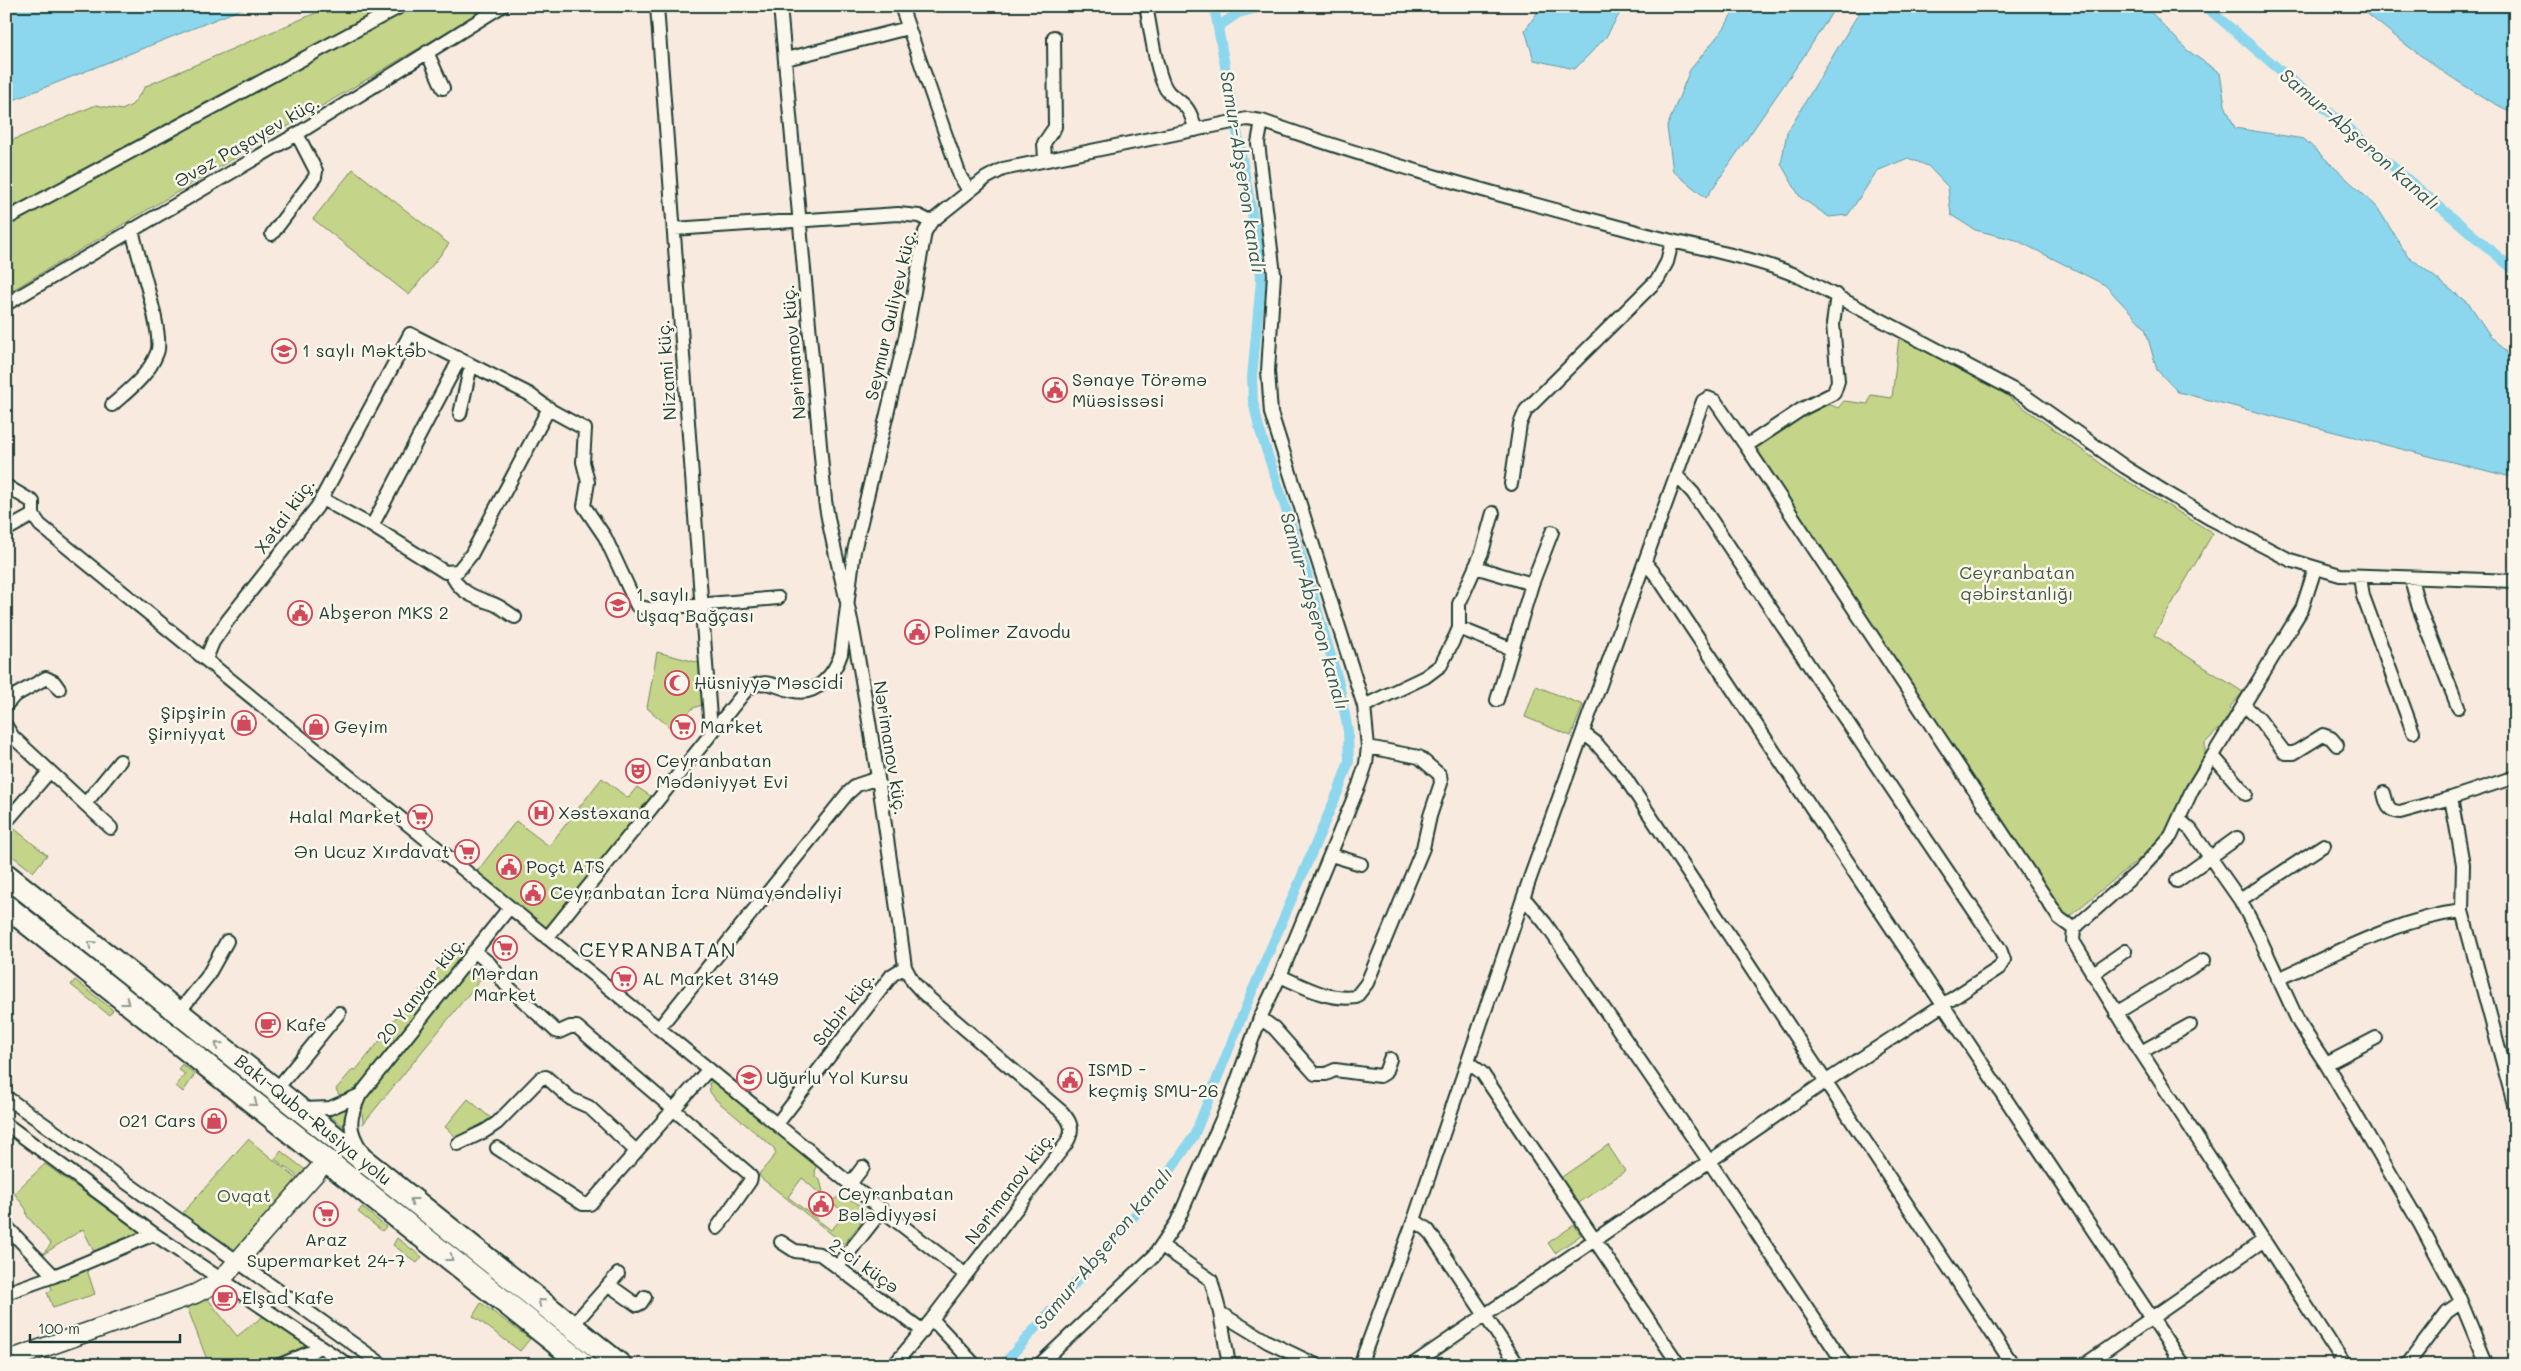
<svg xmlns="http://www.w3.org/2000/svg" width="2521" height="1371" viewBox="0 0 2521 1371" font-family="Mali,sans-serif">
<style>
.green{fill:#c4d489;stroke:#72885e}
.water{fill:#8cd7ed;stroke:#6099a3}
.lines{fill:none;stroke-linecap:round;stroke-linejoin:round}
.canal{stroke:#8cd7ed;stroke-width:10}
.street-casing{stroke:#1f3d34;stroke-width:16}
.secondary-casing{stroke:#1f3d34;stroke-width:21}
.highway-casing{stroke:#1f3d34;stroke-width:26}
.street{stroke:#fbf7ec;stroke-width:12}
.secondary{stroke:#fbf7ec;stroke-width:18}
.highway{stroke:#fbf7ec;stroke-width:22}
.oneway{stroke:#8d9a90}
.labels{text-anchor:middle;stroke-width:5;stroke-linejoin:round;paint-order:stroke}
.street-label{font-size:18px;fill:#1f3d34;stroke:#fbf7ec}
.poi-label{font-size:18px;fill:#1f3d34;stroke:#fbf7ec;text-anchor:start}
.park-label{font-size:18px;fill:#405b45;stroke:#fbf7ec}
.water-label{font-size:19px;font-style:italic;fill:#355c59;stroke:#fbf7ec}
.quarter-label{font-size:20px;letter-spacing:1px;fill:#1f3d34;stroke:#fbf7ec}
</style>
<rect width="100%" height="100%" fill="#f9eadf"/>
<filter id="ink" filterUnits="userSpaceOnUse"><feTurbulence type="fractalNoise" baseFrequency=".02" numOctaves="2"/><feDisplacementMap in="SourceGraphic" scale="10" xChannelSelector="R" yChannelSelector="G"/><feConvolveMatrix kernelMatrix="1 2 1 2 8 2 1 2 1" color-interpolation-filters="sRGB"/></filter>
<g filter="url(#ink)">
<!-- green -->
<path class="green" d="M332,6H390L6,211V143L96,105L122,110L132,105L146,86Z
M415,6H490L6,294V226Z
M353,169L449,244L409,295L313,219Z
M1899,337L2002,392L2114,473L2213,533L2154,635L2243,692L2230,707L2234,714L2205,743V760L2173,812L2174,820L2156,845L2065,920L1753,450L1781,428L1824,402L1838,408L1844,401L1868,404L1871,395L1892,398Z
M657,652L700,663L702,705L693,708L673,730L647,708Z
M1536,686L1583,705L1571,736L1525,717Z
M602,778L628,798L637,787L652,797L546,928L475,874L516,821L549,846Z
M11,826L47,855L33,872L6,851V838Z
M454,950L462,957L454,968L354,1092L339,1095L336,1089L353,1069L355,1071L387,1032L385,1030Z
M476,968L485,974L363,1124L362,1110L366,1097L469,969Z
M75,980L113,1010L109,1015L71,985Z
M182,1064L195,1074L183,1092L176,1086L185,1074L178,1069Z
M714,1081L724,1087L816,1163L815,1176L820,1180L823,1192L819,1193L802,1178L788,1197L831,1230L846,1214L831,1202L839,1196L854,1201L865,1210L863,1220L844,1244L761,1178L759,1174L776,1154L774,1148L716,1100L710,1092L709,1083Z
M468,1099L492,1119L485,1126L457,1138L445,1127Z
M349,1106L348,1130L326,1113Z
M248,1139L302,1183L240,1253L182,1214Z
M1608,1145L1625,1171L1576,1205L1559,1179Z
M281,1151L308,1172L302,1180L275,1159Z
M45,1164L142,1234L94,1252L83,1229L42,1255L51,1244L27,1216L26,1209L14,1193Z
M362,1207L386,1227L382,1231L358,1212Z
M1574,1225L1581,1235L1555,1253L1548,1243Z
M397,1238L422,1257L417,1263L393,1245Z
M87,1270L95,1294L53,1308L47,1292L52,1290L50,1283Z
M206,1297L237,1336L265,1315L304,1343V1350L263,1365H209L186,1304Z
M481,1303L530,1339L520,1351L473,1316Z"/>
<!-- water -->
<path class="water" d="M6,6H249L6,103Z
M1542,6H1624L1606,37L1575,69L1534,60L1525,30Z
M1736,6H1836L1808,50L1706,198L1673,171L1667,127L1690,70L1725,27Z
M1863,6H2145L2187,50L2220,73L2225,105L2235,128L2304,139L2377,207L2407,255L2470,305L2489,334L2515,362V486L2511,477L2178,392L2157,370L2145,328L2105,285L2016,240L1975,230L1951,215L1948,187L1928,166L1908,158L1877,171L1848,215L1829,217L1800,197L1781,164L1787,132Z
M2358,6H2515V114C2459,87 2406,46 2358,6Z"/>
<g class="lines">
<!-- canal -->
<path class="canal" d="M2205,6L2515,271
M1219,26L1238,13L1267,6
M1003,1365L1157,1190L1194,1136L1251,994L1340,787L1349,761L1348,731L1339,683L1301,555L1259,428L1253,401L1252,378L1261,280L1259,251L1214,6"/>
<defs>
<path id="street" d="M657,6L711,731
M780,6L825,500C832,548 847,594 855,641C875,749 890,858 905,967L913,982L923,993L1062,1112C1072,1123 1074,1131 1066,1144L932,1319L894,1365
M901,6L960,176L969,191
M1146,6C1151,30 1154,61 1163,83C1171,104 1189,95 1195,130
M427,52L443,88
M786,59L908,28
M1045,159L1044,143L1055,127L1054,37
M6,219L401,6
M674,229L898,214L919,216L931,222
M272,234L315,177L316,171L297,134
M1837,295L1833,324L1838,381L1834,393L1802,409L1746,446L2059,918L2074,929
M6,304L297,134L502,6
M112,405C130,389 148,376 157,353C165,335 136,252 132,229
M460,414L471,365
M1511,484L1520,424L1526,410L1658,279L1667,262L1672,242
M6,486L33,502V515L40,525L882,1210L966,1275
M322,499L372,526L445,572L458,571L471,555L549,408
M372,526L459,360
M6,530L33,515
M1645,562L1659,579L2183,1365
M1475,567L1532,584
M2315,569L2302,609L2192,790L2171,836L2140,870L2080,923L2074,929L2073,941L2141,1052L2345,1365
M451,572C457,591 473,597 491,603C499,605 508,613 515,617
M2360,577L2363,596L2413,732
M2411,579L2419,608L2458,707
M1459,628L1511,649
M206,659L213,642L228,620L317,507L410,334L529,394L552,411L585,429L583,462L588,482L584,506L605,537L637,606L649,609L778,598
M1497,700L1532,584L1552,532
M6,705L14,696L46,678L54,682L59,689
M2244,705L2259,719L2285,753H2294L2323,735L2331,738L2337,745
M1364,706L1425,677L1441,665L1456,635L1459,628V604L1482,552L1493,513
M6,726L13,737L111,828
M1583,733L1595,742L1622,773L2013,1365
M2213,756L2246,794
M2515,777L2451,798L2463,864L2462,911L2515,1108
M2384,793C2387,804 2387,811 2400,812L2451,798
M85,804L120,761
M2180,820L2191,830L2240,900L2256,930L2299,1023L2326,1064L2420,1224L2459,1297L2487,1365
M6,822L49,772
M1331,855L1361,864
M2177,881L2237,838
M1524,898L1545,923L1709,1161L1845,1365
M2240,900L2324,845
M547,938L747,689C770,677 772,687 794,691C817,696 835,673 841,654L854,551L906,335L925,232L931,222L986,178L1003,169L1247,119L1262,121C1385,165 1511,198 1637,232C1690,247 1747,255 1798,276L2025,396L2125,467L2162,490L2211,519L2290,560L2340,575L2515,581
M474,951L490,964L505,984L556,1031L559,1032L570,1027H577L748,1173L751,1177L750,1181L717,1228
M2092,974L2125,951
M1280,976C1305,987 1328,1001 1356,997L1367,983L1423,848L1430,816L1441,783L1440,775L1419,757L1368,747
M2278,979C2337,953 2397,919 2462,911
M178,1013L207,977L227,941
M2116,1013L2204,960
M1260,1018L1274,1028L1315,1074H1326L1335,1070L1380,1076L1385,1073L1390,1059
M659,1028L847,794L857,785L878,778
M2141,1052L2190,1025
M1468,1062L1482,1073L1679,1365
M2326,1064L2376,1038
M275,1091L339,1013
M6,1097L383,1365
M303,1109L330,1108L360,1095
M6,1124L154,1234L348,1365
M777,1124L892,975L905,967
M458,1144L485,1131L497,1123L541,1078L546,1077L571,1099L589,1107L636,1151
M497,1148L583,1204H590L709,1069
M362,1151C347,1129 349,1118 360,1095L509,908
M850,1184L863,1167
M1414,1220L1428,1230L1518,1365
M6,1226L54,1276
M781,1242L795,1251L820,1254L923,1331
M1162,1246L1211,1280L1220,1313L1229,1365
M838,1266L882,1210
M609,1285L637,1305L641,1303L645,1297
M6,1293L54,1276L154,1234
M1220,1313L1268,1342L1316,1365
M932,1319L975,1365
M572,1326L618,1274
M280,1365L311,1352L320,1346
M1039,1365L1154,1256L1177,1222L1229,1103L1260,1018L1280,976L1359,785L1366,764L1368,747L1364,706L1271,413L1268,371L1274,274L1258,143L1262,121
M1360,1365L1414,1220L1530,878L1703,401L1708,398L1715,401L1746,446
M1412,1365L1825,1082L1999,968L2004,960L2000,949L1693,493L1677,476
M2084,1365L2264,1240
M2407,1365L2447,1312L2461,1302"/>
<path id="secondary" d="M6,1361L195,1294L221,1280L327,1160"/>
<path id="highway" d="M6,875L620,1365
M6,906L584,1365"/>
</defs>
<!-- street casing -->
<use href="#street" class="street-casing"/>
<!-- secondary casing -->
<use href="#secondary" class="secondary-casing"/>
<!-- highway casing -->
<use href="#highway" class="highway-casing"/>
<!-- street -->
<use href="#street" class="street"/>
<!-- secondary -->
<use href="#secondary" class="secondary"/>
<!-- highway -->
<use href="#highway" class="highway"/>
</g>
<!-- one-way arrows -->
<defs><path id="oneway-chevron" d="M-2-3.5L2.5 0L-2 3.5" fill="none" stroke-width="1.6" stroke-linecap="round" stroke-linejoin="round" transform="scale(1.25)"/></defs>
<g class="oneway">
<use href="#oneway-chevron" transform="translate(91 944) rotate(-141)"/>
<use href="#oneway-chevron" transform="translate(126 1002) rotate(38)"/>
<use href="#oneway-chevron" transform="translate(218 1045) rotate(-141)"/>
<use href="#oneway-chevron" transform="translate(254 1103) rotate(39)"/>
<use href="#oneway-chevron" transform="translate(413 1201) rotate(-142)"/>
<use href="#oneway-chevron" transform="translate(450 1258) rotate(38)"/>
<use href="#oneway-chevron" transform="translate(541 1302) rotate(-141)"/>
</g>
</g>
<!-- icons -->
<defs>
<symbol id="school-ring" viewBox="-11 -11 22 22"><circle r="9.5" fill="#fbf7ec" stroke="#d1495b" stroke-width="1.5"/><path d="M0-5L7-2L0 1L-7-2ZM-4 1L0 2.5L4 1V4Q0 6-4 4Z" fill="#d1495b"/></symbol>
<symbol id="civic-ring" viewBox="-11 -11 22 22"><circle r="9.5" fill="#fbf7ec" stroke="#d1495b" stroke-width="1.5"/><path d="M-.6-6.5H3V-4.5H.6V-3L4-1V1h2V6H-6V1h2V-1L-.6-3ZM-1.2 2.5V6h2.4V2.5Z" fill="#d1495b"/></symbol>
<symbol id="mosque-ring" viewBox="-11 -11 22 22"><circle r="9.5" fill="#fbf7ec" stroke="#d1495b" stroke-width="1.5"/><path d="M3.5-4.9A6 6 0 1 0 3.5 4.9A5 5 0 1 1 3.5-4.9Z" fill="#d1495b"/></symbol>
<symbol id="shop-ring" viewBox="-11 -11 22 22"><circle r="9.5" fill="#fbf7ec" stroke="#d1495b" stroke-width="1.5"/><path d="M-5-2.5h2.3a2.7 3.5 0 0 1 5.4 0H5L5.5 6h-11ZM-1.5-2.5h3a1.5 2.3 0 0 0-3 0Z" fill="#d1495b"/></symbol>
<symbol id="supermarket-ring" viewBox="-11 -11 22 22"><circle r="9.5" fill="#fbf7ec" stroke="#d1495b" stroke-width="1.5"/><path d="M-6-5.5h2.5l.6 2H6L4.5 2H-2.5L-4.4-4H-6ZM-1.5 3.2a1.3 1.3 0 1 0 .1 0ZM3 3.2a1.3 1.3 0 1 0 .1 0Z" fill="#d1495b"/></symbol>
<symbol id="theatre-ring" viewBox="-11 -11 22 22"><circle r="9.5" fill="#fbf7ec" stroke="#d1495b" stroke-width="1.5"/><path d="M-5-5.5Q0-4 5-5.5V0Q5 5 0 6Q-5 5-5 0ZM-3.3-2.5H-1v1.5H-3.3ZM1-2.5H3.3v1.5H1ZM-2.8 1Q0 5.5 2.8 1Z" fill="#d1495b"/></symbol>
<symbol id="hospital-ring" viewBox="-11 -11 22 22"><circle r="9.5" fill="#fbf7ec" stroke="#d1495b" stroke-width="1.5"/><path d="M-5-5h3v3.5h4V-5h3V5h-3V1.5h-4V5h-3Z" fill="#d1495b"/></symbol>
<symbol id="cafe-ring" viewBox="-11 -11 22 22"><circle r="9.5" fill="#fbf7ec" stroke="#d1495b" stroke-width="1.5"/><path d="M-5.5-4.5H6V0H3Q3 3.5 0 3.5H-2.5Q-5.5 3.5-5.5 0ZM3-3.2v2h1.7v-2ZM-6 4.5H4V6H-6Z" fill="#d1495b"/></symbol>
<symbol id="university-ring" viewBox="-11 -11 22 22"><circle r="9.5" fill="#fbf7ec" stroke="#d1495b" stroke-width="1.5"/><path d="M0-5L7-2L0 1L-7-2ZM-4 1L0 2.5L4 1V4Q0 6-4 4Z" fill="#d1495b"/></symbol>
</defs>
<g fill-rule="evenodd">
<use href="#school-ring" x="270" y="337" width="28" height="28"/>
<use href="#civic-ring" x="1041" y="376" width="28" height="28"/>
<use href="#school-ring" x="604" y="591" width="28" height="28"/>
<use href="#civic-ring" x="286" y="599" width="28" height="28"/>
<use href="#civic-ring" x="903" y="618" width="28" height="28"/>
<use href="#mosque-ring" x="663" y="669" width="28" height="28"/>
<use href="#shop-ring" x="230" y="709" width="28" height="28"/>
<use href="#shop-ring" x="302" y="713" width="28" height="28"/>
<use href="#supermarket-ring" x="669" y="713" width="28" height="28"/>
<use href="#theatre-ring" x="624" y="757" width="28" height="28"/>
<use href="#hospital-ring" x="527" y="799" width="28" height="28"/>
<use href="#supermarket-ring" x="406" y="803" width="28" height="28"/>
<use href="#supermarket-ring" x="453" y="838" width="28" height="28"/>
<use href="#civic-ring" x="495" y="853" width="28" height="28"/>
<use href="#civic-ring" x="519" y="879" width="28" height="28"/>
<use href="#supermarket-ring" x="491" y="934" width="28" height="28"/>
<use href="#supermarket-ring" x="610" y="965" width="28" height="28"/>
<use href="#cafe-ring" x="254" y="1011" width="28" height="28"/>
<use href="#university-ring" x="735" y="1064" width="28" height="28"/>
<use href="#civic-ring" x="1056" y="1066" width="28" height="28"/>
<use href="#shop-ring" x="200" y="1107" width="28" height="28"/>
<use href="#civic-ring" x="807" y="1190" width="28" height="28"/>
<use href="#supermarket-ring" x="312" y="1200" width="28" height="28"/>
<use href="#cafe-ring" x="211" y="1284" width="28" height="28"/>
</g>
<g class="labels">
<!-- street labels -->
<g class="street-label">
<text transform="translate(247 142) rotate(-30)" y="6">Əvəz Paşayev küç.</text>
<text transform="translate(891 315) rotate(-77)" y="6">Seymur Quliyev küç.</text>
<text transform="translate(794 352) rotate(-95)" y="6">Nərimanov küç.</text>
<text transform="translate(667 370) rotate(-94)" y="6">Nizami küç.</text>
<text transform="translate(285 516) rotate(-54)" y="6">Xətai küç.</text>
<text transform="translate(890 748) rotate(81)" y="6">Nərimanov küç.</text>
<text transform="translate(421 990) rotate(-52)" y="6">20 Yanvar küç.</text>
<text transform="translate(844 1009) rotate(-52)" y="6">Sabir küç.</text>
<text transform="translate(313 1120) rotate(39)" y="6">Bakı-Quba-Rusiya yolu</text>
<text transform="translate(1010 1188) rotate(-53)" y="6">Nərimanov küç.</text>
<text transform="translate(864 1266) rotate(35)" y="6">2-ci küçə</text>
</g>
<!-- poi labels -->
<g class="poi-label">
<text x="302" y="357">1 saylı Məktəb</text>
<text x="1072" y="386">Sənaye Törəmə<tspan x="1072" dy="21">Müəsissəsi</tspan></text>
<text x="636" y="601">1 saylı<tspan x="636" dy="21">Uşaq Bağçası</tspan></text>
<text x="318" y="619">Abşeron MKS 2</text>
<text x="934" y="638">Polimer Zavodu</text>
<text x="694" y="689">Hüsniyyə Məscidi</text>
<text x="226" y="719" text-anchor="end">Şipşirin<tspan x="226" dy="21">Şirniyyat</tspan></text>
<text x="334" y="733">Geyim</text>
<text x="700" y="733">Market</text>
<text x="656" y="767">Ceyranbatan<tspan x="656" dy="21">Mədəniyyət Evi</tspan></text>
<text x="558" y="819">Xəstəxana</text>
<text x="402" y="823" text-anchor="end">Halal Market</text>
<text x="450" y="858" text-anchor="end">Ən Ucuz Xırdavat</text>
<text x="526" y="873">Poçt ATS</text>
<text x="550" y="899">Ceyranbatan İcra Nümayəndəliyi</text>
<text x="505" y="980" text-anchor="middle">Mərdan<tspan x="505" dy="21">Market</tspan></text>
<text x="642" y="985">AL Market 3149</text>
<text x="286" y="1031">Kafe</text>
<text x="1088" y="1076">ISMD -<tspan x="1088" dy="21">keçmiş SMU-26</tspan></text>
<text x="766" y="1084">Uğurlu Yol Kursu</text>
<text x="196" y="1127" text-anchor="end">021 Cars</text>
<text x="838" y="1200">Ceyranbatan<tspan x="838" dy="21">Bələdiyyəsi</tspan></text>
<text x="326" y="1246" text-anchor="middle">Araz<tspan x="326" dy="21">Supermarket 24-7</tspan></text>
<text x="242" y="1304">Elşad Kafe</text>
</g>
<!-- park labels -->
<g class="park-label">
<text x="2017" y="579">Ceyranbatan<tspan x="2017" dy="21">qəbirstanlığı</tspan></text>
<text x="244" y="1202">Ovqat</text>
</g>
<!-- water labels -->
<g class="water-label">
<text transform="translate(2360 139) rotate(41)" y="7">Samur-Abşeron kanalı</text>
<text transform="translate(1243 172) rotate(81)" y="7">Samur-Abşeron kanalı</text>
<text transform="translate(1315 611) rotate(74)" y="7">Samur-Abşeron kanalı</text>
<text transform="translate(1103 1248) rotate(-50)" y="7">Samur-Abşeron kanalı</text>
</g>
<!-- quarter labels -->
<g class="quarter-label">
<text x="658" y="957">CEYRANBATAN</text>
</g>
</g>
<!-- margin -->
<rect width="2521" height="1371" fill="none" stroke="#fbf7ec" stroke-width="25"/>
<rect x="12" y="12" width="2496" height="1346" fill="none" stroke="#1f3d34" stroke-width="2" filter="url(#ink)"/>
<!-- scale -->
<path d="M30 1334v8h150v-8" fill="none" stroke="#1f3d34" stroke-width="2.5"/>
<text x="38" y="1334" font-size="15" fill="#1f3d34" stroke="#fbf7ec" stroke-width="4" paint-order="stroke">100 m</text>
</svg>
